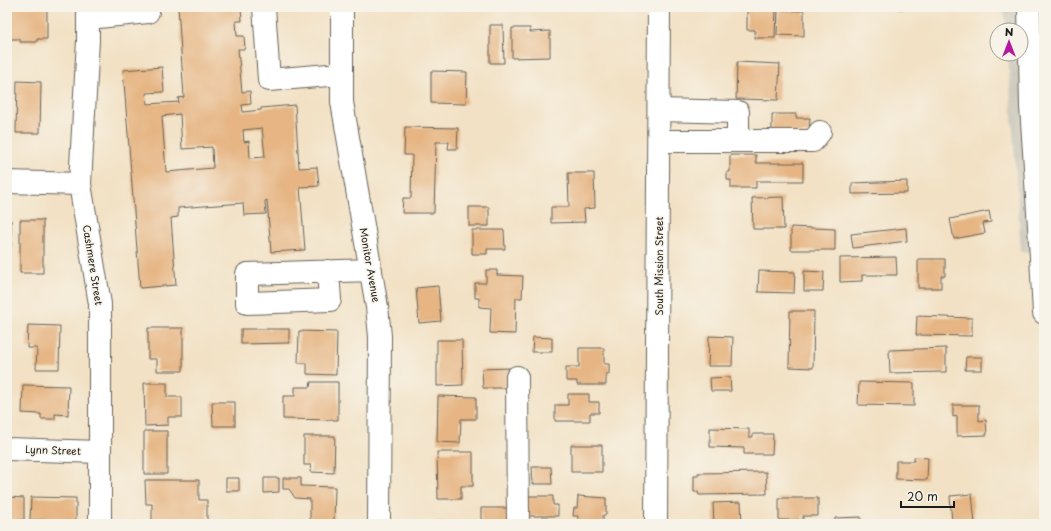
<svg xmlns="http://www.w3.org/2000/svg" width="1051" height="531" viewBox="0 0 1051 531" font-family="'Playpen Sans',sans-serif">
<style>
.industrial{fill:#c8c4b8}
.building{fill:#e6b583;fill-rule:evenodd}
.lines{fill:none;stroke-linecap:round;stroke-linejoin:round}
.minor-casing{stroke:#676157;stroke-width:24}
.major-casing{stroke:#676157;stroke-width:24}
.minor{stroke:#fff;stroke-width:22}
.major{stroke:#fff;stroke-width:22}
.labels{text-anchor:middle;stroke-width:3;stroke-linejoin:round;paint-order:stroke}
.street-label{font-size:10px;fill:#1c1c1c;stroke:#f7f3e8}
</style>
<rect width="100%" height="100%" fill="#f7f3e8"/>
<filter id="ink" filterUnits="userSpaceOnUse"><feTurbulence type="fractalNoise" baseFrequency=".025" numOctaves="2"/><feDisplacementMap in="SourceGraphic" scale="8" xChannelSelector="R" yChannelSelector="G"/><feConvolveMatrix kernelMatrix="1 2 1 2 8 2 1 2 1" color-interpolation-filters="sRGB"/></filter>
<filter id="wash" filterUnits="userSpaceOnUse"><feTurbulence type="fractalNoise" baseFrequency=".012" numOctaves="4" result="noise"/><feDisplacementMap in="SourceGraphic" scale="16" xChannelSelector="R" yChannelSelector="G"/><feGaussianBlur stdDeviation="0.9" result="paint"/><feColorMatrix in="noise" values="0 0 0 0 0 0 0 0 0 0 0 0 0 0 0 0 0 1.4 0 .05"/><feComposite in="paint" operator="in"/></filter>
<g filter="url(#wash)">
<rect width="100%" height="100%" fill="#f2e1c4"/>
<!-- industrial -->
<path class="industrial" d="M1004,7H1044V251L1021,252L1008,54H1021V30H1006Z"/>
<g id="blocks">
<!-- building -->
<path class="building" d="M7,7H47V39H37V42H20V39H7Z
M178,7H241L242,21H236L237,36H244L245,49H238L242,92L250,91L251,104L242,105L243,112L261,110V108L295,105L299,168L317,167L319,186L300,187L305,250L271,252L267,200L265,201L266,214L244,215L243,203L178,208V217L171,218L176,285L140,288L123,70L162,67L164,92L146,93L147,104L179,102L178,98L184,97ZM180,114L182,149L212,147L213,168L166,172L162,116ZM262,128L265,157L250,158L249,141L244,142L243,130Z
M897,7H913L912,9H897Z
M747,10H776L775,38H755V30H747Z
M778,10L804,11V36L777,35Z
M490,25H503L504,63H490Z
M512,28H530V32L550,31V57L512,58Z
M737,62L780,64L778,100L736,99Z
M431,71L467,72L466,104L431,103Z
M17,81L41,82L40,133H16Z
M772,114H796V118H810L809,133L772,135Z
M405,127L458,128L457,149H448L449,142H436L434,213H402L403,198H411L412,155H404Z
M730,155H756V163H803V181H756V188H731V180H727V172H730Z
M568,173H594L595,208L584,209L585,222L551,223V207H569Z
M907,181V193L852,194V183Z
M783,197L784,229H753L752,198Z
M469,207H489V226H469Z
M989,211L991,222L983,223L985,233L954,239L950,219Z
M7,220H11V247H7Z
M20,220H43V273H20Z
M791,227L835,229V250H791Z
M906,228L907,241L853,248L851,234Z
M472,230H504L505,249H487V254H472Z
M896,257L897,275H862V281L840,282V258Z
M918,259H945V276H941V288H918Z
M486,270H497V275L523,276L522,298H516L515,334L490,333L491,308L479,307V298H475V283H486Z
M759,271L795,272L794,293L758,292Z
M804,271L824,272L823,291H804Z
M438,286L441,321L419,323L416,288Z
M790,311H814L813,368L789,367Z
M917,316L972,318V336L916,335Z
M28,325L60,326L59,369H36L37,348H27Z
M148,328H183V371H157V359H148Z
M241,329H289V343L241,344Z
M299,331L337,332L336,375L307,374V363H298Z
M709,336L733,337L732,366H708Z
M533,337L552,338V352H532Z
M437,340H462L463,385L437,386Z
M579,348H604V364H609V374H606V385H577V381H566V367H579Z
M946,348V372L890,373L889,350Z
M966,357H982V370H965Z
M511,368V388H483L482,369Z
M730,377L731,391H711L710,378Z
M311,382H338V420L283,419V396H295V387H310Z
M859,382L914,383V406L858,405Z
M144,383H167V397H182V417H168V425L145,426Z
M23,385L69,386L68,415L55,414V419H41V414L22,413Z
M568,394H589V402H599V413H590V421H555V405H568Z
M438,396L476,397V419H461L460,443L437,442Z
M212,402H235V426H213Z
M953,405H979V421L986,420L987,435L957,436V416L953,417Z
M710,428L749,429V437H753V434H773L772,454H744V448L710,447Z
M144,431H167V474H144Z
M304,436H335L334,473L310,472L311,465H304Z
M571,445H602V472H571Z
M437,452H473V486H461V499H438Z
M914,457L928,458L927,480L896,479V461H914Z
M532,467H551L552,484H533Z
M766,472L767,494L699,495L698,492H694V476H698V473Z
M226,478H239V491H226Z
M264,478H279V492L264,493Z
M283,478H301V486L335,487L334,521H310V499L295,498L289,489H283Z
M145,480H199V500H207V523H152V504H146Z
M972,494L975,524H952L950,496Z
M526,496H553V505H558V516H525Z
M578,496L606,498V515H603V524H577L578,516H573L574,508H577Z
M7,497L24,498V520H15V524H7Z
M31,497L76,498V524H45V520H30Z
M779,498H818V516H803V520H779Z
M741,502L742,524H714L713,503Z
M481,508H511L510,524H481Z
M861,517V524H835V518Z
M437,522H461V524H437Z"/>
</g>
</g>
<g filter="url(#ink)">
<use href="#blocks" fill-opacity="0" stroke="#676157" stroke-width="1"/>
<g class="lines">
<defs>
<path id="minor" d="M88,7V40L80,184L100,304V524
M264,7L269,80L341,74
M342,7V102L377,307L380,336L379,524
M1029,7L1031,107L1041,257L1044,313
M88,18L148,12V7
M659,110L738,112V141
M659,141H813L820,132
M7,182L80,184
M328,271L330,300L247,303V274L371,270
M517,377L518,524
M7,449L100,452"/>
<path id="major" d="M656,524L659,7"/>
</defs>
<!-- minor casing -->
<use href="#minor" class="minor-casing"/>
<!-- major casing -->
<use href="#major" class="major-casing"/>
<!-- minor -->
<use href="#minor" class="minor"/>
<!-- major -->
<use href="#major" class="major"/>
</g>
</g>
<g class="labels">
<!-- street labels -->
<g class="street-label">
<text transform="translate(93 265) rotate(81)" y="4">Cashmere Street</text>
<text transform="translate(370 265) rotate(80)" y="4">Monitor Avenue</text>
<text transform="translate(659 266) rotate(-90)" y="4">South Mission Street</text>
<text transform="translate(53 450) rotate(2)" y="4">Lynn Street</text>
</g>
</g>
<!-- margin -->
<rect width="1051" height="531" fill="none" stroke="#f7f3e8" stroke-width="24"/>
<!-- north arrow -->
<g transform="translate(1009 42)"><circle r="19" fill="#f7f3e8" stroke="#9f9d96"/>
<path d="M0-3L7 15L0 10L-7 15Z" fill="#b5179e"/>
<text y="-6" font-size="11" font-weight="bold" text-anchor="middle" fill="#1c1c1c">N</text>
</g>
<!-- scale -->
<path d="M901 501v6h53v-6" fill="none" stroke="#1c1c1c" stroke-width="2"/>
<text x="907" y="501" font-size="12" fill="#1c1c1c" stroke="#f7f3e8" stroke-width="3" paint-order="stroke">20 m</text>
</svg>
